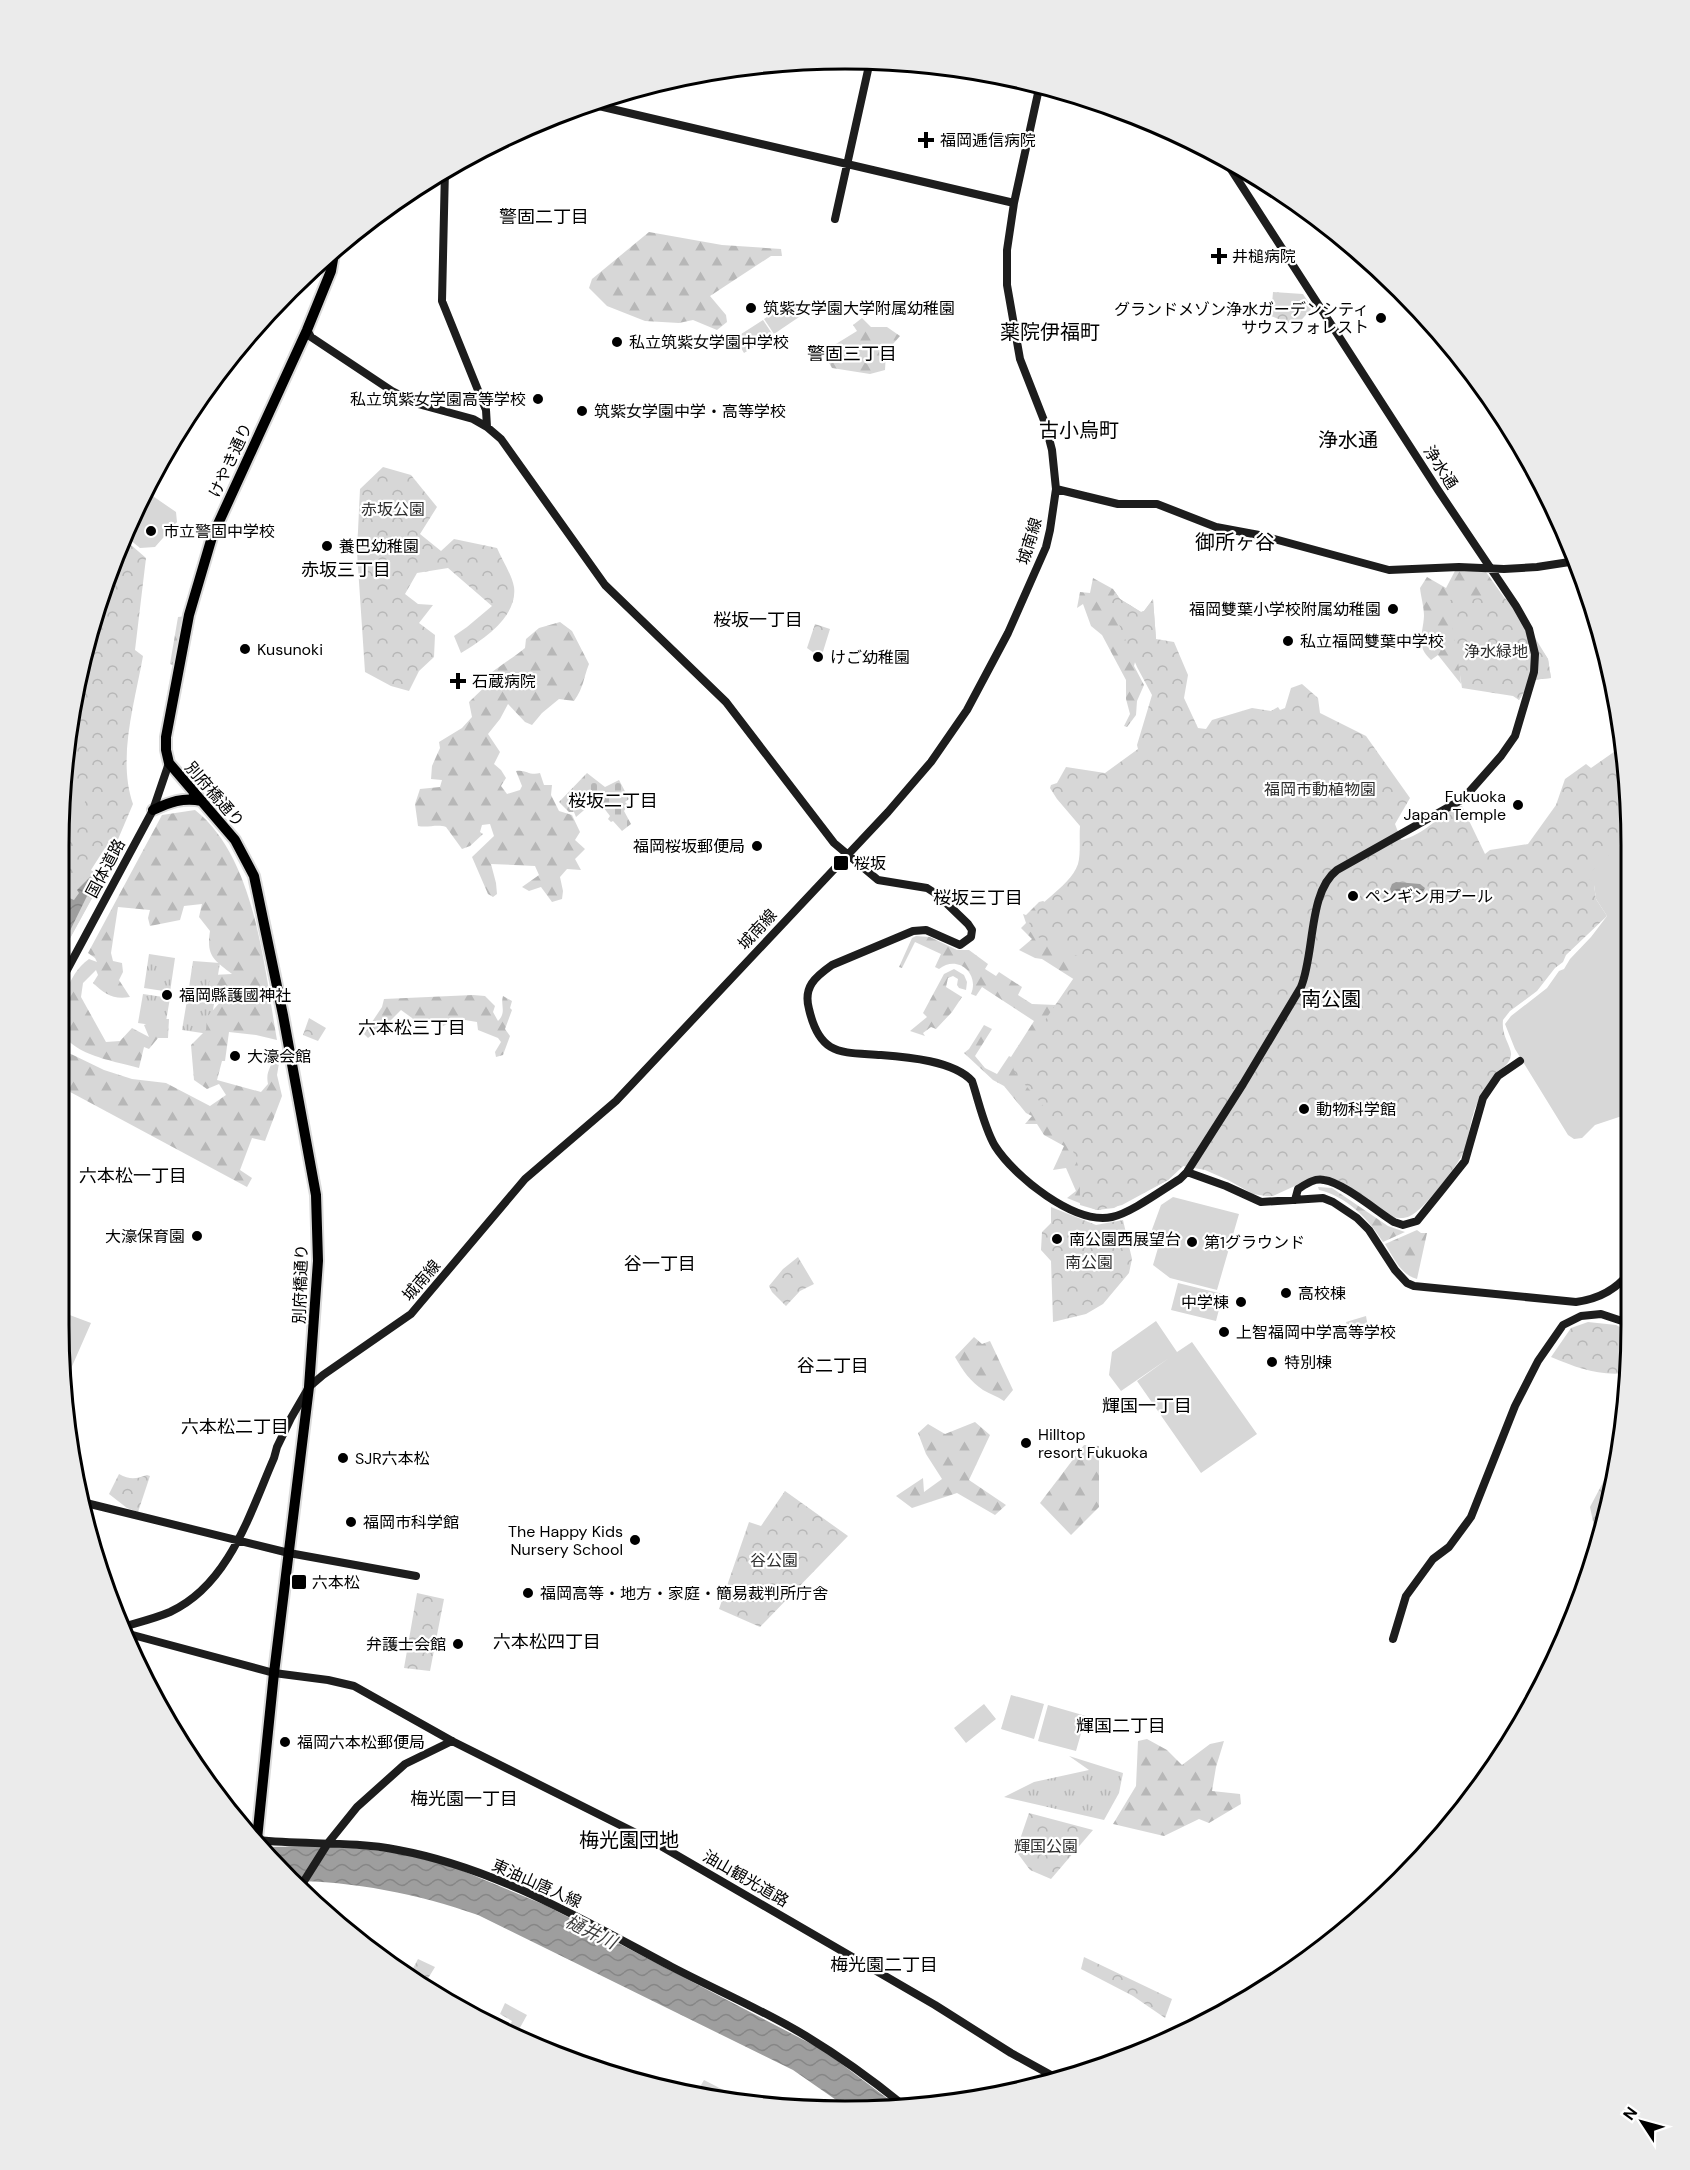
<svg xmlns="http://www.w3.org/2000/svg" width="1690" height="2170" viewBox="0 0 1690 2170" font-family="'DM Sans','Noto Sans JP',sans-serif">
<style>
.grass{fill:url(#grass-tufts)}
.forest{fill:url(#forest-firs)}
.cemetery{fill:url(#cemetery-stones)}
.park{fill:url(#park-crowns)}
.garden{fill:#d7d7d7}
.water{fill:url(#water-waves)}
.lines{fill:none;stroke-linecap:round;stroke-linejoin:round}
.highway-casing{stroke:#dbdbdb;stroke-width:14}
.secondary{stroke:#1d1d1d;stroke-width:8}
.highway{stroke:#000;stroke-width:10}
.poi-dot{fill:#000;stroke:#fff;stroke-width:2}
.labels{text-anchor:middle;stroke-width:4.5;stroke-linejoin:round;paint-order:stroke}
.poi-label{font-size:16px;fill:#000;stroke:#fff;text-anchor:start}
.street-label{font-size:16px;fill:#000;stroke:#fff}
.park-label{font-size:16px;fill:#2e2e2e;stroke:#fff}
.neighbourhood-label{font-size:18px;fill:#000;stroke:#fff}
.water-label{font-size:18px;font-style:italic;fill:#3f3f3f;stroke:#fff}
.quarter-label{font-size:20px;fill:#000;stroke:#fff}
.rim{fill:none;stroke:#000;stroke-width:3}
</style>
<defs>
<pattern id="grass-tufts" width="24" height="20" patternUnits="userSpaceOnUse" patternTransform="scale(1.5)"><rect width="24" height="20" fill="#d7d7d7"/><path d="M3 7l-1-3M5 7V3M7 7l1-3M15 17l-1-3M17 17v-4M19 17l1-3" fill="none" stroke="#b7b7b7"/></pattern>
<pattern id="forest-firs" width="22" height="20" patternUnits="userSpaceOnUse" patternTransform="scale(1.5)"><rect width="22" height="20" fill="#d7d7d7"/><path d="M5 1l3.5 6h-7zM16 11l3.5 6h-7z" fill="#b7b7b7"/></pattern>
<pattern id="cemetery-stones" width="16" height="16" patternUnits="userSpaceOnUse" patternTransform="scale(1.5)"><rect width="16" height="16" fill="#d7d7d7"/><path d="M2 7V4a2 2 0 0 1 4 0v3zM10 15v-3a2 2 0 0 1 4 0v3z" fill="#b7b7b7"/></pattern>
<pattern id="park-crowns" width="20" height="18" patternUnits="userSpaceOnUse" patternTransform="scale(1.5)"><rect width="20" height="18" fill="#d7d7d7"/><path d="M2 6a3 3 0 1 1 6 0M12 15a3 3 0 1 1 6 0" fill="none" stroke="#b7b7b7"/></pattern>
<pattern id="water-waves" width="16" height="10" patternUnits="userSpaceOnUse" patternTransform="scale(1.5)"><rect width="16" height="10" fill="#9e9e9e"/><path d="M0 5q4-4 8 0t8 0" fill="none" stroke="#868686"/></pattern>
</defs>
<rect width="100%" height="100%" fill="#fff"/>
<!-- grass -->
<path class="grass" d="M149,954L175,958L170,992L144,988Z
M193,961L220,963L214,998L188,994Z
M143,994L170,998L165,1027L138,1023Z
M187,1000L214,1004L209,1034L182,1030Z
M1069,1756L1123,1773L1119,1793L1104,1820L1004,1797L1034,1782L1089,1770Z"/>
<!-- forest -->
<path class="forest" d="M649,232L722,245L781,249L782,256H771L710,296L726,315L727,322L717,330L693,320L679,323L645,321L607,306L589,288L592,279Z
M862,318L871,327H887L900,336L886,352L885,370L870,374L832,368L823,352L857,331L853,325Z
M1456,569L1486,572L1548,659L1551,678L1531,680L1519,700L1457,644L1461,684L1438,655L1431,660C1415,645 1423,635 1424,616C1424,607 1421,597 1420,588L1427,577L1446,588Z
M1093,578L1113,589L1120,599L1141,612L1144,611L1153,599L1156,639L1137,654L1134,666L1144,685L1137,701L1136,715L1127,727L1124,726L1130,714L1126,699V680L1102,635L1091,626L1083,604L1077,608L1080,592L1090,593Z
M187,616L178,667L170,664L178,617Z
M560,622L572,631L589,664C583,679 584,687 574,701L559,699L542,713L532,725L525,722L508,704L500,719L488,734L500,752L494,764L501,770L506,778L501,786L507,794L520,790L522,786L516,771C526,769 529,776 540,773L544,785H552L551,795L559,811L572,815L580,832L575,840L585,849L575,859L581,870L567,869L560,877L563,891L562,899L552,902L541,887L529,891L522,887L539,875L535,866L491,864L496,883L497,894L493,897L488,894L472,857L494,836L490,824L482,825L480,832L483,834L470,846L462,849L446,827C437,824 428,828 418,826L415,804L420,789L440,787L442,780L431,779L432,766L440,748L439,742L462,728L472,717L469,702L494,678L491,673C502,664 513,658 525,648L526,639L539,628Z
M195,810C256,858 264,968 277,1040L256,1035L229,1032L225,1061H222L217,1080L261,1092L268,1084C265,1070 273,1067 273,1055L279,1048L280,1057L277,1075L282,1096L265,1141L252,1138L240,1170L252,1178L247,1187L59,1086V1052L71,1054L104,1070L132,1079L166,1083L210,1106L226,1095L219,1084L207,1089L194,1080L191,1045L206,1030L207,1017L222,1000L208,984L213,975L232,974C214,960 206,956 210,931L199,917L202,904L184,906L180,920L150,926L148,918L150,910L118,907L111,953L113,961L122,963L123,972L119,980L130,997C113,1000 105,994 93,983L98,975L96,970L83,983L81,997L106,1042L120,1041L132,1028L149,1037L144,1025L157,1019H169L168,1038H158L149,1049L144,1047L139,1068C112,1060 59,1054 59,1018C59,1008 60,1001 65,992C72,979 76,968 89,959L97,962L95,958L88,953L162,815Z
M1043,901L1114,938L1075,980L1042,959L1035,958L1019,950L1032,939L1021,928L1026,923L1023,914L1026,915L1039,902Z
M916,936L930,937L957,950H969L988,964L985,969L996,976L999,972L1022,987L1018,995L1032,1004L1056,1005L1183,1166L1168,1180L1114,1208L1097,1210L1067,1198L1076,1191L1066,1168L1053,1170L1064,1146L1044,1135L1037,1124H1025L1032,1116L1026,1113L1004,1086L993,1080L964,1053L969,1049L984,1025L992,1029L975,1056L985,1068L997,1074L1009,1056L1011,1057L1034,1021L982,987L976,996L971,994C980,973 957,954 939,969L935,967L941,954L915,942L902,968L899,967L912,938Z
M954,969L964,975L967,982L966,990L959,988L957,985L958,979L953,976L948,978L946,987L962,997L952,1012L936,1029L931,1027L923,1033L925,1036L910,1031L927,1017L923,1013L944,974Z
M473,995L485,996L495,1006L493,1012L498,1021C507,1012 500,1005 503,996L512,1001L510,1008L512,1010L505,1029L510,1036L503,1055L496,1057L495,1052L501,1042L498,1038L478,1030L477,1022L465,1020L458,1027L449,1023L441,1027L438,1021L428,1019L417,1023L412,1018L401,1010L389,1022L368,1038L364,1034L382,1007L384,999Z
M1318,1187L1332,1188L1388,1226L1405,1232L1383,1242C1369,1219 1346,1196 1319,1190Z
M1417,1230L1421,1233H1427L1417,1279C1401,1275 1394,1258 1385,1244Z
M974,1337L982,1344L990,1341L1013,1390L1004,1401C997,1396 990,1394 983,1390C970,1381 963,1371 955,1357Z
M975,1422L990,1435L969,1480L1006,1505L995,1515L957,1493L912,1508L896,1496L923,1478L924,1492L942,1479L926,1454L918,1433L928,1424L945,1434Z
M1084,1445L1099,1446V1507L1071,1535L1040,1503Z
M1147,1739L1167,1750L1182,1765L1210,1744L1224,1741L1216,1767L1212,1791L1240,1794L1241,1804L1209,1823L1199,1819L1164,1836L1113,1824L1136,1786L1138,1741Z"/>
<!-- cemetery -->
<path class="cemetery" d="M587,773L605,787L619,780L629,799L625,802L628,805L624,811L631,824L622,831L613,821L611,822L608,819L610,816L597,799L576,817L574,812H569L559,802Z"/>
<!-- park -->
<path class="park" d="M1273,292L1303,294L1312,308L1296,326L1271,316Z
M383,467L411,475L437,507L420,534L441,551L454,539L497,548C502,560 512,575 514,587C518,617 482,640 461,653L454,636L467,627L492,606L448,568L417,573L405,594L418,604L433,605L419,623L435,635L434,657L419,671L409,691L391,686L365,672L357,552L360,489Z
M123,538L146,558L135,650L143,656C135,702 117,758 133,804L113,851L105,848L91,870L102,879L62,953L60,954V794L100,593Z
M1115,592L1120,599L1141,612L1144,611L1153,599L1156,639L1174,642L1188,675L1184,698L1198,728L1206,729L1212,720L1252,708L1271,711L1278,707L1280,710L1285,708L1291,688L1302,684L1318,698L1320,713L1366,736L1410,798L1395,824L1401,840C1425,835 1438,815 1459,806H1462L1485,854L1490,850L1528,844L1556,805L1565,779L1586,764L1591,768L1621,747L1630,793V845H1620L1594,885L1596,899L1607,916L1566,955L1563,962L1555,968L1537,991L1510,1011L1503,1020C1501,1036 1512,1047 1511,1055C1510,1064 1503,1067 1497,1073C1490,1081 1482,1094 1477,1104C1470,1118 1470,1134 1465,1149C1460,1163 1423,1211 1410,1216C1404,1219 1398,1218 1392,1217L1336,1181L1299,1184L1273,1196H1266L1253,1194L1228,1180L1205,1170L1183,1166L1168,1180L1122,1205L1097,1210L1080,1205C1080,1194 1080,1182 1079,1171C1074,1136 1037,1099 1015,1073L1013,1067L1086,960L1041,939L1028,930C1030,903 1069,890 1078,864C1081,853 1079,837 1080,826L1057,799L1050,788L1051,785L1057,783L1066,767L1105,773L1138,749L1137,745L1152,695L1137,667L1112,608V599Z
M1503,597L1515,605L1548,659L1551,678L1531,680L1519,700L1513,696L1462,688L1450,611L1449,600Z
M815,624L830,629L821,658L807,648Z
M309,1018L326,1028L318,1041L303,1035Z
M1051,1207L1096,1225L1123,1220L1132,1259L1129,1273L1103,1304L1086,1314L1053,1322L1051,1261L1041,1250L1042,1232L1051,1223Z
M798,1257L814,1284L800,1291L786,1306L772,1292L769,1286L783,1269Z
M1366,1316L1368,1327L1366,1332L1359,1335L1348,1331L1346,1322Z
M1588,1322L1616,1325L1631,1333L1627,1373C1597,1376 1578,1368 1551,1357L1571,1328Z
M1619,1452L1616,1478L1597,1541L1590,1507Z
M119,1474C130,1480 136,1479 147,1475L150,1476L138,1512L127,1508L109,1494Z
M785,1491L848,1536L760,1627L719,1609L749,1522L761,1526Z
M417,1593L444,1599L430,1671L404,1668Z
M1029,1813L1093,1830L1051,1879L1030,1870L1016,1851Z
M1084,1957L1172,1999L1165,2018L1133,1996L1081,1969Z
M418,1959L435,1967L424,1985L410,1974Z
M505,2003L527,2015L517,2033L508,2029L512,2021L500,2014Z"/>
<!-- garden -->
<path class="garden" d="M793,300L802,315L774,334L764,319Z
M763,320L773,335L744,353L735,338Z
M144,490L176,512L177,522L155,547L140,548L124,535Z
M62,784L87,793L83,810L61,852L60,794Z
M1620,845H1630L1631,1113L1595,1125L1582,1138L1574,1139L1568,1135L1515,1049L1505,1024L1511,1016L1547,988L1559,971L1564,969L1570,959L1591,937L1607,916L1596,899L1594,885L1587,875Z
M88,874L101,882L62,953L60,954V888L68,887Z
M1173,1197L1239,1214L1217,1290L1170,1278L1153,1265L1158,1248L1150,1235L1161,1205Z
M1178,1283L1223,1294L1216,1321L1171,1310Z
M59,1311L91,1323L66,1380Z
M1156,1321L1177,1352L1192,1342L1257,1434L1201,1473L1137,1381L1169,1358L1121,1391L1109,1375L1112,1352Z
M1011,1695L1044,1704L1034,1739L1001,1729Z
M984,1704L996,1719L966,1743L954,1728Z
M1048,1705L1086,1716L1076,1751L1038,1741Z
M704,2080L737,2097L697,2092Z"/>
<!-- water -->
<path class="water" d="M90,877L98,882L90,897L87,896L60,951V894L74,900L79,893L77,890Z
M1396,882L1420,884L1425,888L1422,894L1407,893L1399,896L1392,894L1390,889L1392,884Z
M335,1846L399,1853L451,1866L545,1905L823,2050L896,2105L852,2111L793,2070L478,1915C418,1894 354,1881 289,1881L263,1847Z"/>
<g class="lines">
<defs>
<path id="highway" d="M153,810C170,802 183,797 202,801
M257,1839L274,1673L309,1387L318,1261L316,1195L283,1015L254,876L235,840L169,763L166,750V737L189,615L212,537L307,330L331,271L335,248"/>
</defs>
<!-- highway casing -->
<use href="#highway" class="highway-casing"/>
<!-- secondary -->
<path class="secondary" d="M586,103L1014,203
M445,169L442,301L486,410L487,427L501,439L605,585L726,702L834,843L878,880L927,888L938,895L968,924L972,930L971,937L960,945L926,930L913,931L832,965C815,977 803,987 809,1009C820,1057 842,1052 881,1055C908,1057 954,1061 972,1081C979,1102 984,1127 995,1146C1014,1176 1074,1225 1112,1217C1131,1213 1162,1190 1180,1179L1187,1172L1243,1084L1301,987C1315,953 1308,892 1337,870L1463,799L1501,756L1515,736L1534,672L1535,654L1529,629L1516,606L1438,490L1225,160
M835,219L870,61
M307,330L311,337L392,391L418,404L473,419L487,427
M1056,489L1118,504H1157L1216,527L1259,535L1389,570L1459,567L1504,569L1537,567L1576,561
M60,983L153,810L169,763
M1187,1172L1226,1186L1261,1202L1323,1198L1333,1202L1357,1218L1369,1230L1395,1270L1407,1283L1414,1286L1576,1302C1598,1299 1618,1289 1631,1270
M1295,1200L1298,1189C1306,1184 1314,1178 1324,1180C1342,1182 1378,1212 1394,1222L1403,1225L1417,1221L1442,1190L1465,1161L1483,1098L1498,1076L1520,1061
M82,1502L289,1553L416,1576
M126,1626C140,1622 156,1618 170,1612C229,1585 250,1513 274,1458L277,1447L291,1418L309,1387L323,1375L411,1314L525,1179L616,1101L888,812L931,762L967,710L1008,633L1046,547L1050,530L1056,489L1052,450L1045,423L1020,359L1007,285V250L1014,203L1040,84
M129,1634L274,1673L328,1680L354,1686L452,1741L654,1842L935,2005L1011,2053L1060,2080
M1393,1639L1406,1596L1433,1559L1449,1547L1471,1517L1515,1406L1538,1361L1563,1325L1581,1316L1601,1314L1622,1321L1631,1327
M258,1840C304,1845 352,1841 398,1850C496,1868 585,1921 672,1967C716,1990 763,2010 806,2036C839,2056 871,2079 902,2104
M299,1889L328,1843L357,1807L405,1764L452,1741
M1340,1928L1417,1862"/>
<!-- highway -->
<use href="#highway" class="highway"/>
</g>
<!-- markers -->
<g class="poi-dot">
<path d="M923 131h6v6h6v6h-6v6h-6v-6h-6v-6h6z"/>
<path d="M1216 247h6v6h6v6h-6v6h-6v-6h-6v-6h6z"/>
<circle cx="751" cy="308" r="6"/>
<circle cx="1381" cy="318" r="6"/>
<circle cx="617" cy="342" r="6"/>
<circle cx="538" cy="399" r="6"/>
<circle cx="582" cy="411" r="6"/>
<circle cx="151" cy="531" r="6"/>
<circle cx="327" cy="546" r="6"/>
<circle cx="1393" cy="609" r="6"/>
<circle cx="1288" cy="641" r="6"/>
<circle cx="245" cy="649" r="6"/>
<circle cx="818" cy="657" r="6"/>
<path d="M455 672h6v6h6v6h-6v6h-6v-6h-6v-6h6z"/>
<circle cx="1518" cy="805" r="6"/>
<circle cx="757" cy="846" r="6"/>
<rect x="833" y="855" width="16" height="16" rx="3"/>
<circle cx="1353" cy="896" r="6"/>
<circle cx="167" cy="995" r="6"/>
<circle cx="235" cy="1056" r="6"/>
<circle cx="1304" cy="1109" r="6"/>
<circle cx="197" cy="1236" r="6"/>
<circle cx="1057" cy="1239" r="6"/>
<circle cx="1192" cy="1242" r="6"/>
<circle cx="1286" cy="1293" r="6"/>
<circle cx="1241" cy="1302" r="6"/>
<circle cx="1224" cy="1332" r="6"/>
<circle cx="1272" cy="1362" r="6"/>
<circle cx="1026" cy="1443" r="6"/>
<circle cx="343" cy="1458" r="6"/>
<circle cx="351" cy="1522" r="6"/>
<circle cx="635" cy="1540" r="6"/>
<rect x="291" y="1574" width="16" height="16" rx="3"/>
<circle cx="528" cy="1593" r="6"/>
<circle cx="458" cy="1644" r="6"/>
<circle cx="285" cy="1742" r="6"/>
</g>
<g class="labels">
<!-- poi labels -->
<g class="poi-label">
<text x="940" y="146">福岡逓信病院</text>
<text x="1232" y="262">井槌病院</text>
<text x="763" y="314">筑紫女学園大学附属幼稚園</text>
<text x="1369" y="315" text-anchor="end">グランドメゾン浄水ガーデンシティ<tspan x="1369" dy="18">サウスフォレスト</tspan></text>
<text x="629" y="348">私立筑紫女学園中学校</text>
<text x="526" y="405" text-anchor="end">私立筑紫女学園高等学校</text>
<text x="594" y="417">筑紫女学園中学・高等学校</text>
<text x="163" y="537">市立警固中学校</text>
<text x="339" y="552">養巴幼稚園</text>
<text x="1381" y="615" text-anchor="end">福岡雙葉小学校附属幼稚園</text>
<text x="1300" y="647">私立福岡雙葉中学校</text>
<text x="257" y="655">Kusunoki</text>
<text x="830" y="663">けご幼稚園</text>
<text x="472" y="687">石蔵病院</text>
<text x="1506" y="802" text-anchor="end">Fukuoka<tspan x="1506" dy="18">Japan Temple</tspan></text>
<text x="745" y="852" text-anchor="end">福岡桜坂郵便局</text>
<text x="854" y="869">桜坂</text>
<text x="1365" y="902">ペンギン用プール</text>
<text x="179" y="1001">福岡縣護國神社</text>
<text x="247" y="1062">大濠会館</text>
<text x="1316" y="1115">動物科学館</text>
<text x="185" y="1242" text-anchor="end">大濠保育園</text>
<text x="1069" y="1245">南公園西展望台</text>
<text x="1204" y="1248">第1グラウンド</text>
<text x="1298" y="1299">高校棟</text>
<text x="1229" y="1308" text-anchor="end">中学棟</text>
<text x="1236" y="1338">上智福岡中学高等学校</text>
<text x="1284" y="1368">特別棟</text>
<text x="1038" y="1440">Hilltop<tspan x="1038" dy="18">resort Fukuoka</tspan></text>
<text x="355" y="1464">SJR六本松</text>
<text x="363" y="1528">福岡市科学館</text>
<text x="623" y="1537" text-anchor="end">The Happy Kids<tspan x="623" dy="18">Nursery School</tspan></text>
<text x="312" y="1588">六本松</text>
<text x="540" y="1599">福岡高等・地方・家庭・簡易裁判所庁舎</text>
<text x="446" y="1650" text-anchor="end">弁護士会館</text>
<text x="297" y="1748">福岡六本松郵便局</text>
</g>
<!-- street labels -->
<g class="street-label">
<text transform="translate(230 460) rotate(-65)" y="6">けやき通り</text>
<text transform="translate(1441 467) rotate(57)" y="6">浄水通</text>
<text transform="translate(1029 541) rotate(-73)" y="6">城南線</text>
<text transform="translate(215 794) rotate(49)" y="6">別府橋通り</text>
<text transform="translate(105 868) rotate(-62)" y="6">国体道路</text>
<text transform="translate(757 929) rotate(-47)" y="6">城南線</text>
<text transform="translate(421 1280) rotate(-49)" y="6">城南線</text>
<text transform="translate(300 1284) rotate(-88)" y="6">別府橋通り</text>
<text transform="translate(746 1878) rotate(30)" y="6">油山観光道路</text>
<text transform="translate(537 1883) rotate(24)" y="6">東油山唐人線</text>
</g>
<!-- park labels -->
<g class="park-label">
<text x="393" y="515">赤坂公園</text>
<text x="1496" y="657">浄水緑地</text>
<text x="1320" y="795">福岡市動植物園</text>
<text x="1089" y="1268">南公園</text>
<text x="774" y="1566">谷公園</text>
<text x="1046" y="1852">輝国公園</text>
</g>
<!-- neighbourhood labels -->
<g class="neighbourhood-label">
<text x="544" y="223">警固二丁目</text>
<text x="852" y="360">警固三丁目</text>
<text x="346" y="576">赤坂三丁目</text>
<text x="758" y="626">桜坂一丁目</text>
<text x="613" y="807">桜坂二丁目</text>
<text x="978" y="904">桜坂三丁目</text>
<text x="412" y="1034">六本松三丁目</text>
<text x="133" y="1182">六本松一丁目</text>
<text x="660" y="1270">谷一丁目</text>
<text x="833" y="1372">谷二丁目</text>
<text x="1147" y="1412">輝国一丁目</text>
<text x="235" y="1433">六本松二丁目</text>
<text x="547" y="1648">六本松四丁目</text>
<text x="1121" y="1732">輝国二丁目</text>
<text x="464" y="1805">梅光園一丁目</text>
<text x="884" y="1971">梅光園二丁目</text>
</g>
<!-- water labels -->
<g class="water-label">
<text transform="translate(591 1932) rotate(26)" y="6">樋井川</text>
</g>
<!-- quarter labels -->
<g class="quarter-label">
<text x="1050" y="339">薬院伊福町</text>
<text x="1079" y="437">古小烏町</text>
<text x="1348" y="447">浄水通</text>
<text x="1235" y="549">御所ヶ谷</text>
<text x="1331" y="1006">南公園</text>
<text x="629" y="1847">梅光園団地</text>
</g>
</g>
<!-- crop -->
<path d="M0 0H1690V2170H0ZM845 69H845A776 776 0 0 1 1621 845V1325A776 776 0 0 1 845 2101H845A776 776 0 0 1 69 1325V845A776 776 0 0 1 845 69Z" fill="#ebebeb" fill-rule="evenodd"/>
<path class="rim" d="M845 69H845A776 776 0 0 1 1621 845V1325A776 776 0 0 1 845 2101H845A776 776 0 0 1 69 1325V845A776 776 0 0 1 845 69Z"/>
<!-- north arrow -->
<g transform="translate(1642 2122) rotate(306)" stroke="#ffffff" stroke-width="4.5" paint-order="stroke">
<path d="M0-4.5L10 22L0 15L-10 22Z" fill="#000000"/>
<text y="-9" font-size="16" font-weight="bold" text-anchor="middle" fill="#000000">N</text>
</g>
</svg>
